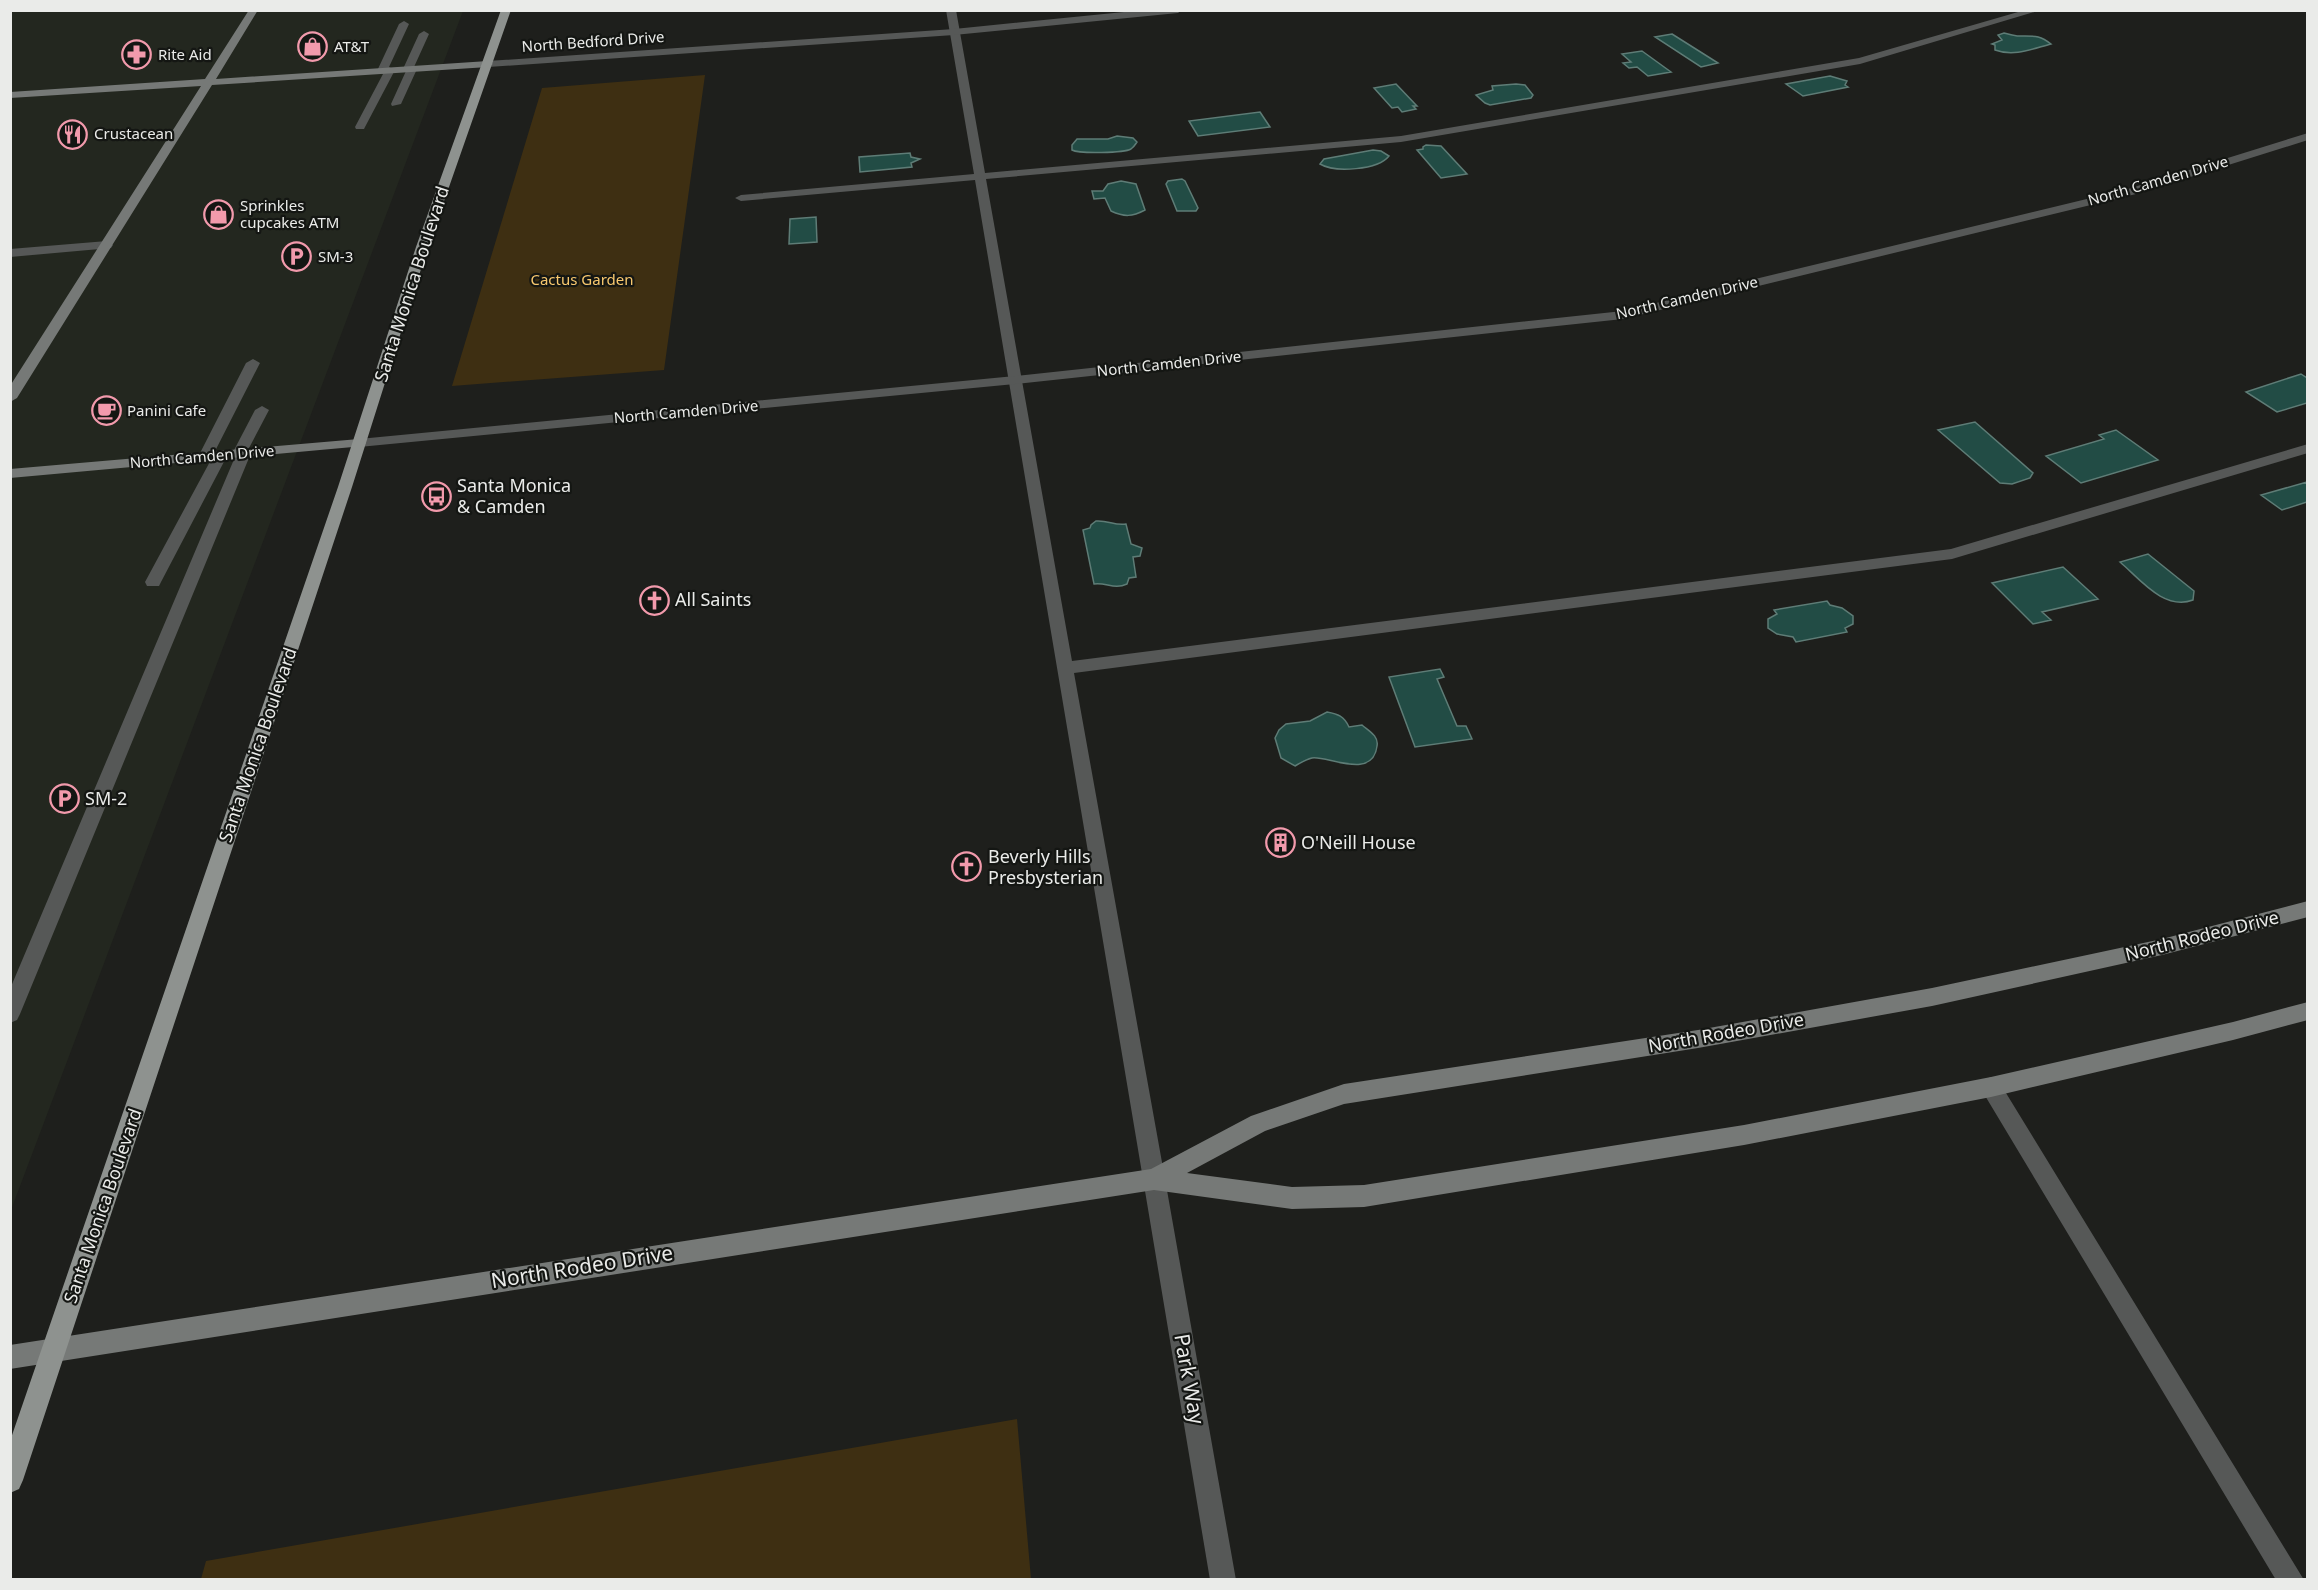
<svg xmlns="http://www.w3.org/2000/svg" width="2318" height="1590" viewBox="0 0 2318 1590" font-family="'Noto Sans',sans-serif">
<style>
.built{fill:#23271f}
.green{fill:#3e2f12}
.water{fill:#224c45;stroke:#5e7c76;stroke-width:1.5}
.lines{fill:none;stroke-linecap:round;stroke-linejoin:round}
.lane{fill:#565857;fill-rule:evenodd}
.street{fill:#565857;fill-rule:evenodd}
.secondary{fill:#767977;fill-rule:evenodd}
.primary{fill:#8e928f;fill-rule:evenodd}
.labels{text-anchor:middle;stroke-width:4.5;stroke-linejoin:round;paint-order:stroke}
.far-street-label{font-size:15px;fill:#eaebe9;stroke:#141613}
.far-poi-label{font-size:15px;fill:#eaebe9;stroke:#141613;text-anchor:start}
.far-park-label{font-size:15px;fill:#f8c86e;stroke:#141613}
.street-label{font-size:18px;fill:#eaebe9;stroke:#141613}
.poi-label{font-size:18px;fill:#eaebe9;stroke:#141613;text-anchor:start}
.near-street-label{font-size:21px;fill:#eaebe9;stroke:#141613}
</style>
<rect width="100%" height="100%" fill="#1e1f1c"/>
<!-- built -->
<path class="built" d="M11,11H463L11,1210Z"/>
<!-- green -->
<path class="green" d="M705,75L664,370L452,386L542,88Z
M1017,1419L1031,1579H201L206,1561Z"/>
<!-- water -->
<path class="water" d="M2004,33C2009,34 2014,36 2019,36C2035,36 2040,35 2051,44C2032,49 2014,57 1995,50V45L1992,44L2002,40L1998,35Z
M1672,34L1718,63L1701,67L1655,37Z
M1642,51L1671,72L1648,76L1637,67L1629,68L1623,63L1631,62L1622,54Z
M1830,76L1847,81L1845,85L1848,87L1803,96L1786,84Z
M1396,84L1417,106H1413L1416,109L1402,112L1398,107L1392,108L1374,88Z
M1516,84L1525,85L1533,95L1531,98L1490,105L1485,103L1476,95L1493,90L1492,86Z
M1260,112L1270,127L1198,136L1189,121Z
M1117,136L1133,138L1137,142C1135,145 1134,147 1131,149C1124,153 1079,154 1072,150V145L1077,139H1108Z
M1426,145L1441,146L1467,174L1441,178L1417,150L1423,149V147Z
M1373,150L1381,151L1389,156C1378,170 1335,173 1320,164L1324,159Z
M910,153L911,157L920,159L911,163L912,167L860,172L859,157Z
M1182,179L1185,181L1198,208L1196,211H1177L1166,184L1168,181Z
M1121,181L1136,184L1145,210C1132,217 1124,217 1111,211L1105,198L1094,199L1092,191H1103L1108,184Z
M816,217L817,242L789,244L790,219Z
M2301,374L2307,378V403L2277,412L2246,392Z
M1975,422L2033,473L2030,478L2012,484L2000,483L1938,430Z
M2116,430L2158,460L2081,483L2046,456L2104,439L2099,435Z
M2307,482V502L2282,510L2261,495Z
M1096,521C1108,520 1115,526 1126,524L1131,544L1142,548L1140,556L1133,557L1136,577L1129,578L1127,584C1114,590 1106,582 1094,584L1083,530L1090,528L1091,525Z
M2148,554L2194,591L2193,600C2164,611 2140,579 2120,562Z
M2063,567L2098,599L2042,612L2051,620L2033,624L1992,583Z
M1827,601L1830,605L1842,608L1853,616V624L1845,628L1847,632L1796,642L1793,637L1777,634L1768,628V619L1777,614L1774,610Z
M1440,669L1444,677L1437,679L1457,726H1466L1472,739L1415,747L1389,677Z
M1327,712C1338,714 1344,716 1349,727L1362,725C1369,731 1379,736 1377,746C1373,781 1326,755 1312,758C1307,759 1300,763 1295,766L1281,758L1275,738L1279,730L1286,724L1310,721Z"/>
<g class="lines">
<!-- lane -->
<path class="lane" d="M946,10H956L985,173L1401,136L1859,58L2025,10H2041L1860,64L1401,142L986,179L1072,661L1951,549L2308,444V453L1952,559L1074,673L1165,1179L1162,1187L1154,1190L1146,1187L1143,1179L975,180L741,201L735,198L741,195L974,174Z
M404,21L409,24L389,67L395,70L365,127L364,129H356L355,127L383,74L377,71L399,24Z
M424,31L429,34L414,67L417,69L401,104L392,106L391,104L406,71L403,69L419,34Z
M107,241L113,245L111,248L10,257V249Z
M253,359L260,363L212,457L205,461L200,460L198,457L246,363Z
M262,406L269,410L248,450L251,453L20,1014L17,1020L10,1023V989L235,457L232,454L255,410Z
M220,452L227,456L161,582L159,586H147L145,582L213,456Z
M1991,1077L1998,1080L2304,1580H2276L1984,1094L1980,1087L1984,1080Z"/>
<!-- street -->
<path class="street" d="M1144,10H1182L1178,13L954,35L488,67L483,64L488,61L954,29Z
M2308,133V140L2136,194L1623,319L1015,384L359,447L352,443L359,439L1015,376L1623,311L2128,189Z
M1154,1168L1162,1171L1165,1179L1236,1580H1210L1143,1179L1146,1171Z"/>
<!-- secondary -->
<path class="secondary" d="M249,10H258L216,79L488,61L493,64L488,67L212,85L17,398L10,402V386L201,86L10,98V92L205,79Z
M359,439L366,443L364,446L10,478V469Z
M2308,901V917L2162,955L1932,1006L1698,1048L1344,1104L1265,1131L1187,1173L1292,1187L1364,1185L1744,1125L1991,1077L2233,1022L2308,1002V1020L2233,1040L1991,1097L1744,1145L1364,1207L1292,1209L1154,1190L10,1369V1345L1151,1169L1251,1116L1344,1084L1698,1030L1932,988L2162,939Z"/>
<!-- primary -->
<path class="primary" d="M501,10H511L428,247L352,487L23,1480L19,1489L10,1493V1441L338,487L416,247Z"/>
</g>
<!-- icons -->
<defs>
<symbol id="shop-ring" viewBox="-11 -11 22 22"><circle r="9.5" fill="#141613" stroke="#f29aac" stroke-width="1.5"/><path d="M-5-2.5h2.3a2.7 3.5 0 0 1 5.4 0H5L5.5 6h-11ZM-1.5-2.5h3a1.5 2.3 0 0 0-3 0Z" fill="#f29aac"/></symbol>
<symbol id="pharmacy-ring" viewBox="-11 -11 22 22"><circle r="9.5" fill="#141613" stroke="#f29aac" stroke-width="1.5"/><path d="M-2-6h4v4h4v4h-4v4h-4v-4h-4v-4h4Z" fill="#f29aac"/></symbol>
<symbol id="restaurant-ring" viewBox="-11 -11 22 22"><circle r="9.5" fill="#141613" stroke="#f29aac" stroke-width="1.5"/><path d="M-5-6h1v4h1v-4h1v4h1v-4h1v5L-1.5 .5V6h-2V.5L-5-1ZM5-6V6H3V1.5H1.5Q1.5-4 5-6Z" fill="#f29aac"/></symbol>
<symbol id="parking-ring" viewBox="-11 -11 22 22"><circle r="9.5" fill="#141613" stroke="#f29aac" stroke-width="1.5"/><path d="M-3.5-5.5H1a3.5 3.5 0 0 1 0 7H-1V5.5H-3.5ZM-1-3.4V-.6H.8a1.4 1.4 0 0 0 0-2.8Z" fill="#f29aac"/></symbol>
<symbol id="cafe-ring" viewBox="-11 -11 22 22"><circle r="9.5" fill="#141613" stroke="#f29aac" stroke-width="1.5"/><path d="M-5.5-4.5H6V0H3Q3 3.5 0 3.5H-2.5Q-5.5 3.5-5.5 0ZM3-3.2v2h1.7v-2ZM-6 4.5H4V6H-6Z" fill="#f29aac"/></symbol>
<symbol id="bus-ring" viewBox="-11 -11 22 22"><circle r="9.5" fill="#141613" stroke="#f29aac" stroke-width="1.5"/><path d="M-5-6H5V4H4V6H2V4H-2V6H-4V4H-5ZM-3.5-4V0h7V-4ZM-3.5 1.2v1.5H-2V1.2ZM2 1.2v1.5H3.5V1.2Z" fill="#f29aac"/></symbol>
<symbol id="church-ring" viewBox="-11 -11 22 22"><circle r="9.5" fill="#141613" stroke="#f29aac" stroke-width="1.5"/><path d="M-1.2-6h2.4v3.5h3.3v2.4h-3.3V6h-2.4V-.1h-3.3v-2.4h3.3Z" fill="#f29aac"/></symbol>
<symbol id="building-ring" viewBox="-11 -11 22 22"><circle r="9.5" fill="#141613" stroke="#f29aac" stroke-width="1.5"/><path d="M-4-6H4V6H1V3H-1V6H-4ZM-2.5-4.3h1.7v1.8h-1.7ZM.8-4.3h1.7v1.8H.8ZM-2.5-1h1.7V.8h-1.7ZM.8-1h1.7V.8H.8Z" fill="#f29aac"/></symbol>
</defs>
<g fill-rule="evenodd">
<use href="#shop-ring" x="296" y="30" width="33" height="33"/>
<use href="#pharmacy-ring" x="120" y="38" width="33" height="33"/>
<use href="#restaurant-ring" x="56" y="118" width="33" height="33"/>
<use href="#shop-ring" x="202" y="198" width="33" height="33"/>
<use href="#parking-ring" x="280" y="240" width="33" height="33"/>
<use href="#cafe-ring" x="90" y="394" width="33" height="33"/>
<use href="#bus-ring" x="420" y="480" width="33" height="33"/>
<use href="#church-ring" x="638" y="584" width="33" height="33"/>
<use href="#parking-ring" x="48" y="782" width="33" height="33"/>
<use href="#building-ring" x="1264" y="826" width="33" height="33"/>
<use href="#church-ring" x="950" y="850" width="33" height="33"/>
</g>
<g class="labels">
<!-- far-street labels -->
<g class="far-street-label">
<text transform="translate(593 42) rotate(-4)" y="5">North Bedford Drive</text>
<text transform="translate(2158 181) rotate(-16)" y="5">North Camden Drive</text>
<text transform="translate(1687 298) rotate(-13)" y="5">North Camden Drive</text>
<text transform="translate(1169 364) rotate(-6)" y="5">North Camden Drive</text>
<text transform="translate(686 412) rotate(-5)" y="5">North Camden Drive</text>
<text transform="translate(202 457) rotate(-5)" y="5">North Camden Drive</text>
</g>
<!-- far-poi labels -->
<g class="far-poi-label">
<text x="334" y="52">AT&amp;T</text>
<text x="158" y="60">Rite Aid</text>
<text x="94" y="139">Crustacean</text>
<text x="240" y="211">Sprinkles<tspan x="240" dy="17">cupcakes ATM</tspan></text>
<text x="318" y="262">SM-3</text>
<text x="127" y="416">Panini Cafe</text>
</g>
<!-- far-park labels -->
<g class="far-park-label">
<text x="582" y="285">Cactus Garden</text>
</g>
<!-- street labels -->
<g class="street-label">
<text transform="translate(412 284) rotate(-72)" y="6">Santa Monica Boulevard</text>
<text transform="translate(258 745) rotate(-71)" y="6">Santa Monica Boulevard</text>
<text transform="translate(2202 936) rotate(-14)" y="6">North Rodeo Drive</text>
<text transform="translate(1726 1033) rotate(-10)" y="6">North Rodeo Drive</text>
<text transform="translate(103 1206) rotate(-71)" y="6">Santa Monica Boulevard</text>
</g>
<!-- poi labels -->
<g class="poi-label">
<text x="457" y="492">Santa Monica<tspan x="457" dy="21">&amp; Camden</tspan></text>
<text x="675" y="606">All Saints</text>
<text x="85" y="805">SM-2</text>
<text x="1301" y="849">O'Neill House</text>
<text x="988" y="863">Beverly Hills<tspan x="988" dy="21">Presbysterian</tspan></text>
</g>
<!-- near-street labels -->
<g class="near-street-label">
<text transform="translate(582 1267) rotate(-9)" y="7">North Rodeo Drive</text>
<text transform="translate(1189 1379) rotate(80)" y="7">Park Way</text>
</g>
</g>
<!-- border -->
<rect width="2318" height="1590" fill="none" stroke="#eaebe9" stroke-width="24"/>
</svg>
